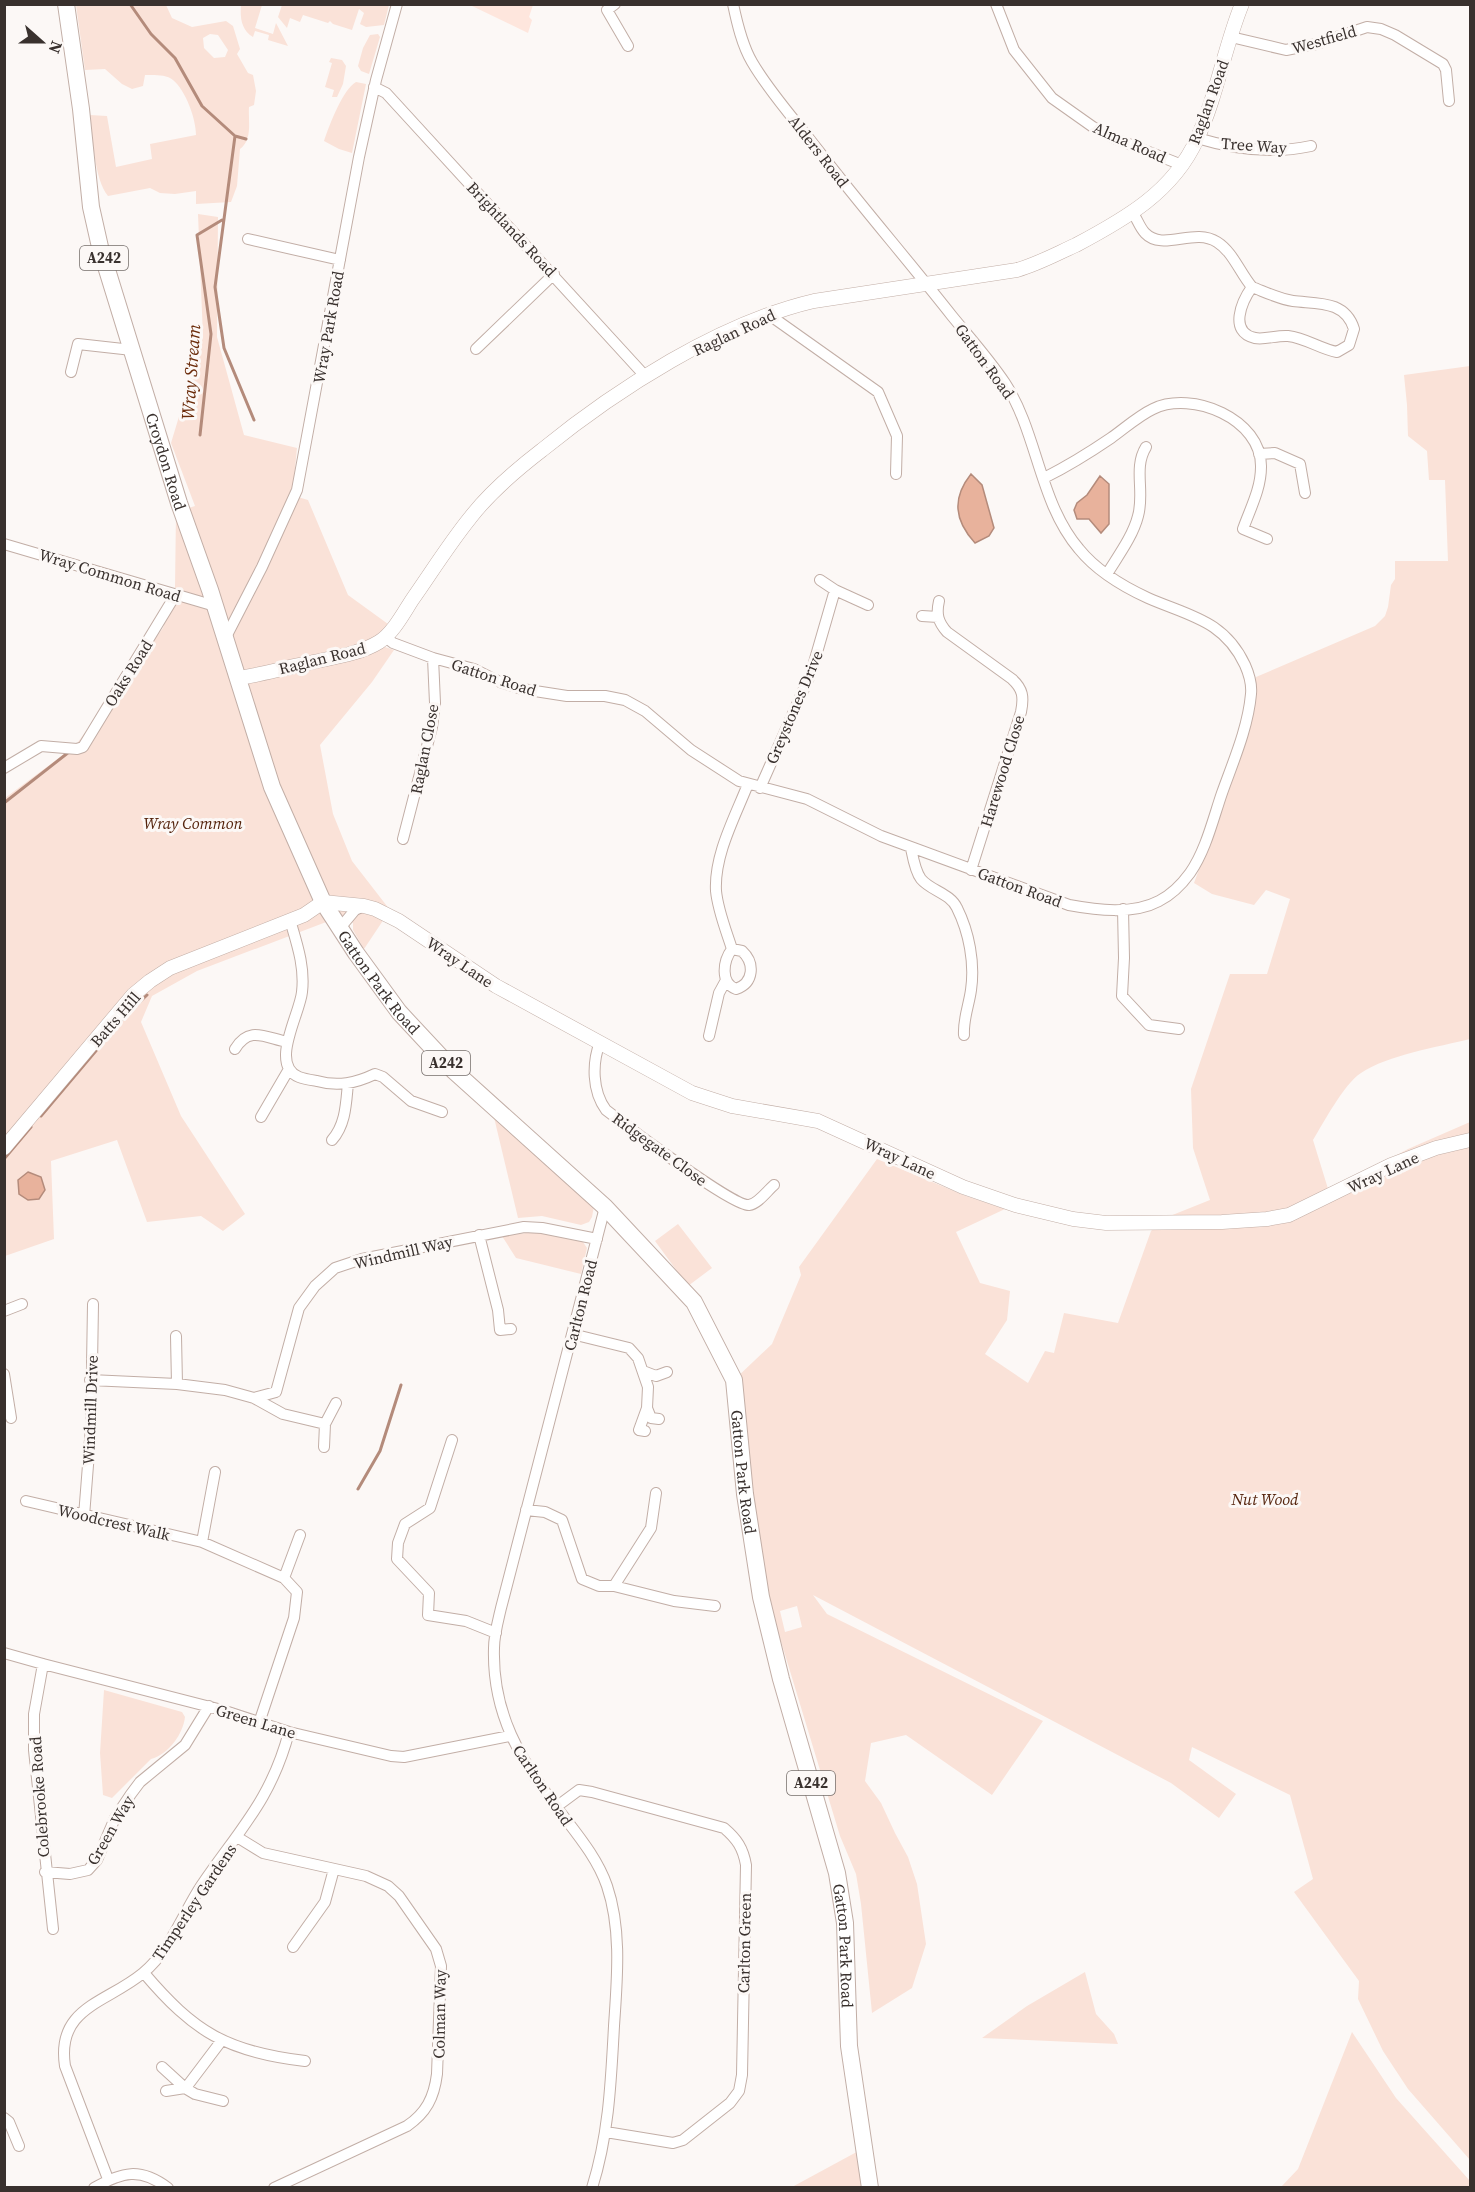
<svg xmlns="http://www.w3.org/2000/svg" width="1475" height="2192" viewBox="0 0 1475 2192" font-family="'Source Serif 4',serif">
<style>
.built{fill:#fee6dd}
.green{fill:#fae2d8;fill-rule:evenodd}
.water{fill:#e8b29c;stroke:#b48b7b;stroke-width:1.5}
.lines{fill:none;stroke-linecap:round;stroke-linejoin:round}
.stream{stroke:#b48b7b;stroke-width:3}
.minor-casing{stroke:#c2aea6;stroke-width:12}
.tertiary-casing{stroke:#c2aea6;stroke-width:15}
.primary-casing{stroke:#c2aea6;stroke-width:18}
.minor{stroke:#fff;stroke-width:10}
.tertiary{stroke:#fff;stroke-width:14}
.primary{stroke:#fff;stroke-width:16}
.labels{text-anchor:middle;stroke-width:6;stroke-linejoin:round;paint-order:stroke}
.shield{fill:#fcf8f6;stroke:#746d6a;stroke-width:1.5}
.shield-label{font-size:15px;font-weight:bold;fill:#39312e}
.street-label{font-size:16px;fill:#39312e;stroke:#fcf8f6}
.park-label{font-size:16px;font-style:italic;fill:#55240d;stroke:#fcf8f6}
.water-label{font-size:18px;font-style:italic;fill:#6b2b0a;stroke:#fcf8f6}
</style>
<rect width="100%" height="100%" fill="#fcf8f6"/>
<!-- built -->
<path class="built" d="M470,5H533L529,17L532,20L528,33Z"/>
<!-- green -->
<path class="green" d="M76,5H166L172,18L192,27L226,21L233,26L240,49L237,54L248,73L253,75L256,91L254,105L249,107C248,121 253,139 240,149L237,186L231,202L196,204V191L175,194L160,193L150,188L108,196C94,179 93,137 90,115L107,116L116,167L152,159L150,144L196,135C196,119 186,91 173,80C166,74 153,75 145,75L143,86L132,89L122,84L105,69L85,70ZM210,34L218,35L228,50L225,57L214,58L204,48L203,38Z
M241,5H262L255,28L273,34L276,23L288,46L268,40L269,35L255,31L253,37C241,30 240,17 241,5Z
M282,5V4L389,5L384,25L366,27L360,24L364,13L359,9L352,30L333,24L330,21L328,23L303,15L300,22L290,18L287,28L278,17Z
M378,34L380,37L369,74L361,71L358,66L363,48L370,35Z
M331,58L342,60L346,66L343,84L337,97H332L334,90L325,87L332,63L329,62Z
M356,82L366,84L352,153L339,149L324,141C329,126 343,89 356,82Z
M198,214L218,217L217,337L244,435L297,448L294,479L298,497L308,500L348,595L388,624L382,646L394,650L372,682L320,745L333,814L352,861L390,910L364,949L353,930V923L342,916L197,971L152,996L141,1022L181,1116L245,1214L223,1231L201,1216L147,1222L117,1140L51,1161L54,1239L5,1256V798L75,746L163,628L175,587L176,512L195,506L171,443L203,337Z
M1470,366V1039C1438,1047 1388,1055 1361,1073C1344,1084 1324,1122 1313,1140L1329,1192L1408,1149L1470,1122V2160L1408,2089L1383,2051L1358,1999L1359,1981L1294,1892L1313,1879L1290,1795L1192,1747L1189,1760L1236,1794L1219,1818L1171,1783L813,1595L827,1614L1043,1721L992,1795L906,1735L871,1743L865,1781L881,1803L895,1833L908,1857L917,1884L926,1944L912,1988L872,2013L861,1904L856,1874L840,1836L763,1582L734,1380L772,1344L801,1275L799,1267L877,1159L966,1196L1005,1209L956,1232L980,1283L1010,1291L1007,1320L985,1354L1028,1383L1045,1351L1054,1353L1064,1313L1118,1323L1151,1231L1165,1218L1210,1200L1193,1148L1191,1089L1230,974H1267L1290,899L1266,890L1254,905L1212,894L1194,883L1248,736L1256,677L1375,626L1385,616L1388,607L1391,585L1395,579V561H1448L1445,480H1429L1427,451L1408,436L1407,405L1404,375ZM797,1606L802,1627L785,1632L780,1611Z
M492,1109L594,1206L592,1217L589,1222L581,1225L542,1216L518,1218Z
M678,1224L712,1268L688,1286L655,1241Z
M534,1232L583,1242L587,1248L581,1274L516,1258L502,1236Z
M104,1690L182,1712L185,1717C183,1734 169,1754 151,1759L112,1798L103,1795L100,1753Z
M1085,1972L1096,2014L1114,2034L1118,2044L982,2038L1027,2006Z
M1352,2032L1396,2098L1470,2181V2187H1281L1298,2169Z
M864,2148V2187H792Z"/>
<!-- water -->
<path class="water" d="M971,474L982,485L994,528L989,536L975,543C954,520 952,498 971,474Z
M1100,476L1109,484V524L1101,533L1089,519H1077L1074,510L1077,503L1087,495Z
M28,1172L41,1177L45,1190L39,1199L28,1200L19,1194L18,1180Z"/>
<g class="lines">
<!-- stream -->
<path class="stream" d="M130,4L151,34L175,58L202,106L235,136L246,139
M235,136L215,287L224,348L254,420
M200,435L211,334L197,235L222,220
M4,803L69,752
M41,1116L127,1014L147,995
M4,1159L31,1127
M358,1489L380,1451L401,1385"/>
<defs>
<path id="minor" d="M615,4L607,10L628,46
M996,4L1014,50L1052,98L1093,127L1116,139L1182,165
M1231,37L1286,50L1316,44L1367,27L1381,29L1395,35L1443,64L1446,70L1449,101
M374,87L386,93L646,377
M1197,138C1233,149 1274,154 1311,146
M1133,213C1137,219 1140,228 1145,233C1163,252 1194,227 1217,242C1233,252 1240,273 1252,287
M248,239L340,260
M1252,287C1265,292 1279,299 1293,301C1317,304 1345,300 1354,329L1349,345L1337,352C1320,349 1306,338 1288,336C1277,335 1265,340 1255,338C1228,332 1242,301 1252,287Z
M768,314L878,392L897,436L896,474
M476,349L554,274
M71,372L78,344L132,350
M1259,454L1275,453L1300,464L1305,493
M1044,478C1068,466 1089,453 1111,438C1124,429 1138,416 1153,409C1192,390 1262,419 1261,467C1261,489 1250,509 1243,529L1267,539
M4,544L215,606
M1107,574C1118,556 1133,536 1138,516C1145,492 1133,468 1146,447
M835,590L868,605
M939,601C936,614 938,622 947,632L1012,679C1023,689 1024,697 1021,712L971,870
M922,616L938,617
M226,637L262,567L297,490L359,157L376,80L397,4
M385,637L393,643L433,658L474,669L500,682L522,689L567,696H605L625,700L645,711L691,750L739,781L807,799L881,836L1069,905C1096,910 1133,915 1159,901C1171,895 1182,884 1190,873C1206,850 1213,819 1222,793C1233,762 1248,728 1251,694C1252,684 1249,674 1245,665C1224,620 1189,616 1148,598C1124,587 1096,570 1079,549C1039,502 1038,434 1005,383C989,359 970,338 952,316C908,260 861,206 818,150C796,121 770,93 752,62C742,45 737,23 733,4
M4,768L41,746L77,749L83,747L176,594
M760,788L811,673L835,590L820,580
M403,839L432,727L435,703L433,658
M911,848C913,858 915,871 921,879C931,891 950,893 957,908C969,932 975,963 971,990C969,1005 963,1019 964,1035
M1123,909L1124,958L1122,996L1149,1025L1179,1029
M290,920C297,944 305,967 302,992C300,1014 269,1065 299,1077C304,1079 311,1080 317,1081C338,1087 356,1083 375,1074L383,1077L411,1101L442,1112
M340,928L355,910L364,906
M732,949C726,930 718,911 716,891C714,855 735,817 748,784
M732,949L742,951C755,963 754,983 736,989C720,983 723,961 732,949Z
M709,1036L719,993L725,982
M600,1042C592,1063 592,1091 606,1110C624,1124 733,1207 749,1205C758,1204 767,1191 774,1185
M235,1049C249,1026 264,1037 287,1042
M261,1117L289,1069
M332,1140C346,1124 346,1103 348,1083
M479,1235L498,1310L500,1330L511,1329
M4,1311L22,1304
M572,1334L629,1348L638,1358L648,1387L647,1408L639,1430L645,1431
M176,1336L177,1384
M643,1371L656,1376L667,1372
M4,1374L11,1418
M90,1380L177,1384L225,1390L254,1398L276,1392L299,1308L315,1286L335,1268L362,1259L524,1227L542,1228L597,1239
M254,1398L283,1414L325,1424L336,1403
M647,1408L651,1418L659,1419
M452,1440L430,1508L405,1524L398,1543L397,1559L429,1593L428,1615L466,1621L496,1633
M324,1447L325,1424
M26,1501L202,1542L284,1578L297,1592L294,1618L259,1723
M526,1510L545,1512L562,1520L582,1579L599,1586H614L674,1601L715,1606
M84,1516L91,1427L93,1304
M202,1542L215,1472
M284,1578L300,1535
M614,1586L651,1528L656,1493
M4,1653L43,1664L222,1710L289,1732L391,1756L404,1757L510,1736
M43,1664L34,1714V1750L53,1929
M556,1807L579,1790L592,1792L724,1828C737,1839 743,1848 746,1865L742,2075L739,2091L730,2103L683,2140L673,2143L606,2132
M237,1837L263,1853L366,1876L388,1886L399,1896L436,1949L441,1966L437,2074C434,2098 426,2113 407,2126L274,2188
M45,1872L70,1874L88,1870L97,1860L115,1818L131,1794L140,1782L185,1745L209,1706
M293,1947L325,1902L334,1869
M144,1973C194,2032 227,2052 305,2061
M162,2067L185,2088L195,2094L223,2101
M166,2091L185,2088L188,2085L222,2040
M4,2118L9,2122L19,2146
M108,2179L65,2066C56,2007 107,2003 143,1973C171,1950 182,1915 201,1886C239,1830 271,1800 289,1732
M94,2188C122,2172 140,2167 168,2188
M592,2188C609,2134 611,2081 614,2026C617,1980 622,1930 607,1886C597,1857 576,1833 558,1809C520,1760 492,1713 494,1648C494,1635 498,1621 501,1608L605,1207"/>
<path id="tertiary" d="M238,678C261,675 283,668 305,664C328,658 358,655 379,642C393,633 403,614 412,600C431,573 449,544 470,518C490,492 516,470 542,450C617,389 720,323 814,301L1017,270C1038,264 1056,254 1076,245C1125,219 1173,192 1197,139C1217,96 1224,48 1242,4
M4,1148L133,995L150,981L170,968L304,915L323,902L364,906L375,909L399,921L496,986L692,1093L732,1106L818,1121L963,1187L1015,1205L1073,1219L1106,1223L1222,1222L1267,1219L1289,1215L1391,1165L1436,1148L1470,1140"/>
<g id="primary">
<path id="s1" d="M66,4L81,109L91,207L100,247L179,503L210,590L272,787L323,902L356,953L399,1012L454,1071L605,1207L694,1302L734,1380L745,1494L761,1597L781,1679L837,1873L845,1923L849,2046L870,2188"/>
</g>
</defs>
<!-- minor casing -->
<use href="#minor" class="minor-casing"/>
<!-- tertiary casing -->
<use href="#tertiary" class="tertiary-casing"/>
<!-- primary casing -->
<use href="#primary" class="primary-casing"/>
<!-- minor -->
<use href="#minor" class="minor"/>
<!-- tertiary -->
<use href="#tertiary" class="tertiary"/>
<!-- primary -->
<use href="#primary" class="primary"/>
</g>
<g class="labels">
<!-- shield labels -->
<g class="shield">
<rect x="80" y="246" width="48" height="24" rx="4.5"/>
<rect x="422" y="1051" width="48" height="24" rx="4.5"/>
<rect x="787" y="1771" width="48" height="24" rx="4.5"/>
</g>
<g class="shield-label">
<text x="104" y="263">A242</text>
<text x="446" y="1068">A242</text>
<text x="811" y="1788">A242</text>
</g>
<!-- street labels -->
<g class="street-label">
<text transform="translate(1324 39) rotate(-16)" y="6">Westfield</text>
<text transform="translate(1208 102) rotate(-70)" y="6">Raglan Road</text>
<text transform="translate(1130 142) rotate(24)" y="6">Alma Road</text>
<text transform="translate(1254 145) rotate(4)" y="6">Tree Way</text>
<text transform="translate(819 151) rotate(52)" y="6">Alders Road</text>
<text transform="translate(512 229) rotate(47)" y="6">Brightlands Road</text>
<text transform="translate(328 327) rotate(-80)" y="6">Wray Park Road</text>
<text transform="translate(734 332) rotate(-25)" y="6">Raglan Road</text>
<text transform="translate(985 361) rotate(54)" y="6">Gatton Road</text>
<text dy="6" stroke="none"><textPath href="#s1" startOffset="470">Croydon Road</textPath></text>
<text transform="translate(110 575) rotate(17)" y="6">Wray Common Road</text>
<text transform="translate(322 658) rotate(-14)" y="6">Raglan Road</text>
<text transform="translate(128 673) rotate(-58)" y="6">Oaks Road</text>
<text transform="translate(494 677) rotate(18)" y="6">Gatton Road</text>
<text transform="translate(794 707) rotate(-67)" y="6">Greystones Drive</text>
<text transform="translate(424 749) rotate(-79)" y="6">Raglan Close</text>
<text transform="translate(1002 771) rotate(-73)" y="6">Harewood Close</text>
<text transform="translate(1020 887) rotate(20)" y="6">Gatton Road</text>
<text transform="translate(460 962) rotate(34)" y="6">Wray Lane</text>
<text dy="6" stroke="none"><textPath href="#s1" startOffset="1036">Gatton Park Road</textPath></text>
<text transform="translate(115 1019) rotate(-49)" y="6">Batts Hill</text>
<text transform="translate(660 1149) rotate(36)" y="6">Ridgegate Close</text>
<text transform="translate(900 1158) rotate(25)" y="6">Wray Lane</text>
<text transform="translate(1383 1172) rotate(-25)" y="6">Wray Lane</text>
<text transform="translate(403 1252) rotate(-13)" y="6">Windmill Way</text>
<text transform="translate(580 1305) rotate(-76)" y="6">Carlton Road</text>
<text transform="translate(90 1410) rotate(-88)" y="6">Windmill Drive</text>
<text dy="6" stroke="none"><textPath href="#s1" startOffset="1666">Gatton Park Road</textPath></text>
<text transform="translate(114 1522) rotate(13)" y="6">Woodcrest Walk</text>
<text transform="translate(256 1721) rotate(17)" y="6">Green Lane</text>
<text transform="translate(543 1785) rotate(56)" y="6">Carlton Road</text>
<text transform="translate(39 1797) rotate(-94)" y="6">Colebrooke Road</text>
<text transform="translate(110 1830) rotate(-60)" y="6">Green Way</text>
<text transform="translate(194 1902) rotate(-56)" y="6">Timperley Gardens</text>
<text transform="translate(744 1943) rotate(-89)" y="6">Carlton Green</text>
<text dy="6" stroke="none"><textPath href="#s1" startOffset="2152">Gatton Park Road</textPath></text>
<text transform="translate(439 2014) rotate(-89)" y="6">Colman Way</text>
</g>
<!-- park labels -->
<g class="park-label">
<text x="193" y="829">Wray Common</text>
<text x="1265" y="1505">Nut Wood</text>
</g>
<!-- water labels -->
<g class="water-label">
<text transform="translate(191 372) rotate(-86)" y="6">Wray Stream</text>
</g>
</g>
<!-- border -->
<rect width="1475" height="2192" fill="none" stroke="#39312e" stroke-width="12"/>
<!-- north arrow -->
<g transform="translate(42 42) rotate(111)" stroke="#fcf8f6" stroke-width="4.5" paint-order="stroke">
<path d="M0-4.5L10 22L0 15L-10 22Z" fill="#39312e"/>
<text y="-9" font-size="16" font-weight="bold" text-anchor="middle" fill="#39312e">N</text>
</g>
</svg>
